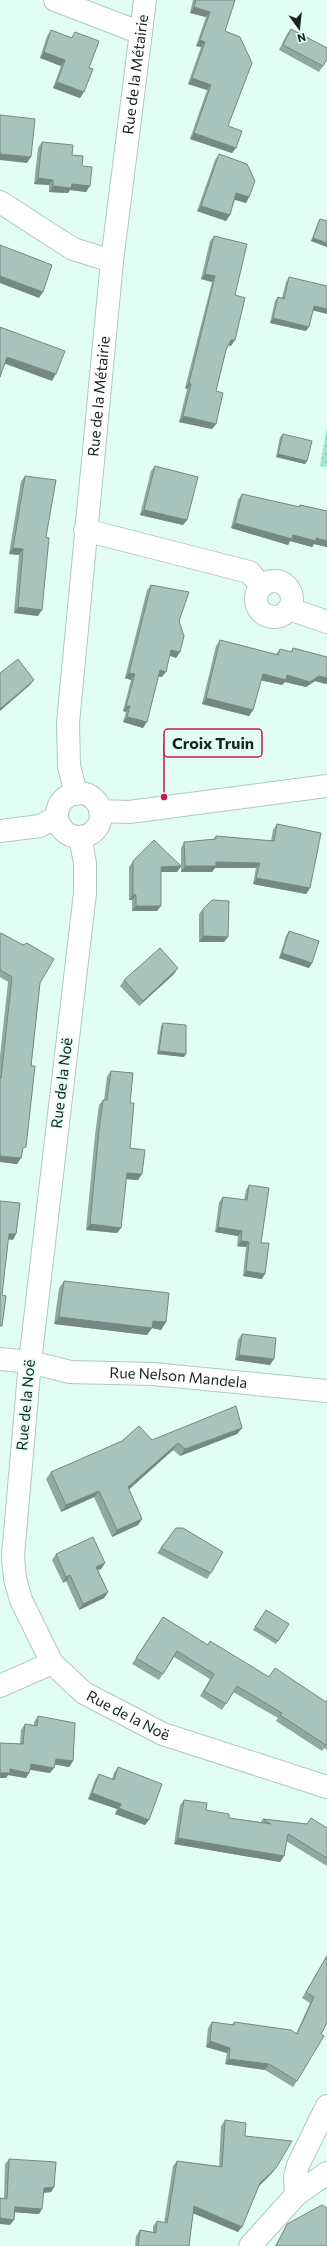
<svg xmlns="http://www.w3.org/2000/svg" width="327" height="2246" viewBox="0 0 327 2246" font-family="Commissioner,sans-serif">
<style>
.grass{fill:url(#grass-dots)}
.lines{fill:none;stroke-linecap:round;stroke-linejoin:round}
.street-casing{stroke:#aec9c1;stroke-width:24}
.secondary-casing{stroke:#aec9c1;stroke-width:24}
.street{stroke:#fff;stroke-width:22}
.secondary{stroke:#fff;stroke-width:22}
.wall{fill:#90a8a1}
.shaded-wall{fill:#768883}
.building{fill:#a8c3bb;stroke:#768883}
.labels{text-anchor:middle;stroke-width:3.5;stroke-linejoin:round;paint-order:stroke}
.street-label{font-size:15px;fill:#192421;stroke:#e1fdf4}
.leader{fill:none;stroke:#c2185b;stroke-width:1.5}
.callout-dot{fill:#c2185b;stroke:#e1fdf4;stroke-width:1.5}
.callout{fill:#e1fdf4;stroke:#c2185b;stroke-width:1.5}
.callout-label{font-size:16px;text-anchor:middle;font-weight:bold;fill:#192421}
</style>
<defs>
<pattern id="grass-dots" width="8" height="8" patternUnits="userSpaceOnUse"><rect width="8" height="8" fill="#a1e6d3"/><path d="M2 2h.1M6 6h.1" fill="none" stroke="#8ac5b5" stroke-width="1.8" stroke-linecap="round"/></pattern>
</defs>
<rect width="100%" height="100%" fill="#e1fdf4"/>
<!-- grass -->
<path class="grass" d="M327,427V467L320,466Z"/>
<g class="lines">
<defs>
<g id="street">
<path d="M55,0L141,33"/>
<path d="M0,202L73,249L112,261"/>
<path d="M85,530L249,572L262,586"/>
<circle cx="274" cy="599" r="18"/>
<path d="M289,609L327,622"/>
<path id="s1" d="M76,794L69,766L68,723L112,261L145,0"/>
<path id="s2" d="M80,837L85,863V893L30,1362L13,1556L15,1579L21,1600L52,1663L84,1693L163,1734L327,1787"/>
<path id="s3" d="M0,1359L30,1362L70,1372L153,1374L327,1391"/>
<path d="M0,1686L52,1663"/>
<path d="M296,2195L295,2177L298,2165L327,2106"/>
<path d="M250,2246L296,2195L327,2173"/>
</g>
<path id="secondary" d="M57 815a22 22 0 1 1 44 0a22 22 0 1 1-44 0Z
M100,811L129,812L327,786
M0,831L40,826L57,817"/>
</defs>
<!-- street casing -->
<use href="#street" class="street-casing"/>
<!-- secondary casing -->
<use href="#secondary" class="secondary-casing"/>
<!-- street -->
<use href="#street" class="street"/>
<!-- secondary -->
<use href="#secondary" class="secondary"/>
</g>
<!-- wall -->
<path class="wall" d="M193,0H235L225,31L228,126L236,148L232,153L190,139L207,90L188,84L201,47L196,46L206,17L190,13Z
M291,29L323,66L319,72L279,50L287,34Z
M51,30L71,38L75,32L89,68L80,98L53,88L61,66L40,58L47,36Z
M42,142L72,155L82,166L90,186L86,192L70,190L68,193L49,192V185L34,184L38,148Z
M219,154L249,197L246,203L235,200L226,221L197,211L215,160Z
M320,219L327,221V247L311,241L318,222Z
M214,236L235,295L231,346L228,345L226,350L216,391V424L212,429L179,422L187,389L185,388L212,282L201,279L210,241Z
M289,277L306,331L270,323L275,301L278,297L282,298L286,282Z
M283,434L307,461L305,464L276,457L280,437Z
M155,466L187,520L183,525L140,515L151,471Z
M25,476L38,616L14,613L19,555L9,554L21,481Z
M242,494L299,507L300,505L327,511V547L314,544L312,547L290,541L288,545L231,528L238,500Z
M151,585L179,621L180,652L176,658L170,656L162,677L158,676L143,728L123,722L126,712L123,711L131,680L125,678L147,590Z
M220,640L276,654L280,649L291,652L293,648L327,657V683L326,684L315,681L306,687L285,682L282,685L261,680L253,710L249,716L202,704L216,646Z
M277,824L310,888L306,894L253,884L256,868H215L212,872H181V867L177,872H161L157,911H132V900H129V867L133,861L181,866V848L184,842L213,839L216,836L271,841L273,830Z
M203,909L228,937L224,942H199V914Z
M289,931L312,963L309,968L279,958L286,936Z
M0,934L40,983L22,1152L21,1158L17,1164L0,1162V1056L8,982L0,977Z
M174,974L139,1006L120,986L124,980Z
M163,1023L184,1057L157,1054L161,1026Z
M111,1071L130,1103V1148L142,1174L138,1180L126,1179L121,1228L117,1233L86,1230L95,1135L99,1105L103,1100H104L107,1076Z
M249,1185L261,1243L262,1279L243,1276L246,1247L237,1246L238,1236L215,1232L219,1202L223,1197L244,1200L246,1190Z
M64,1281L166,1322L161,1330L152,1328L147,1335L54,1324L59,1288Z
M242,1334L270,1365L235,1360L238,1340Z
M242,1428L237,1434L180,1456L173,1450L129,1489L142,1519L138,1525L112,1537L94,1497L61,1512L46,1479L51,1472L152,1440Z
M176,1528L211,1573L207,1579L157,1553Z
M56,1554L105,1563L101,1569L98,1570L108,1592L104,1598L79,1610L66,1581L63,1583L52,1560Z
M266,1610L289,1624L276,1644L253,1630Z
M163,1617L208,1645L269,1677L326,1702L327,1700V1750L324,1748L322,1751L276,1721L278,1718L233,1692L222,1710L200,1696L210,1679L174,1657L159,1680L132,1664Z
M38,1716L73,1761L69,1767L55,1764L50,1773L30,1770L29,1773L26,1778L8,1775L6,1778H0V1743L20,1744L21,1730L25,1724L34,1725V1722Z
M118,1767L145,1825L115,1814L117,1809L88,1799L95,1780L99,1774L112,1779L114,1773Z
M184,1800L206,1810L229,1818L261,1822L263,1819L307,1824L311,1818L327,1828V1866L286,1841L284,1856L280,1862L174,1844L180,1805Z
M327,1955V2023L321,2034L297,2081L293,2087L265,2070L225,2064L227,2053L206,2047L208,2028L212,2022L232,2025L234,2022L296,2034L310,2003L302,1998Z
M225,2120L245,2136L276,2168L272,2173L259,2186L238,2232L193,2213L189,2246H135L136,2236L140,2230L153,2232V2226L157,2221L164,2223L173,2166L177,2161L219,2166L221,2126Z
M9,2159L54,2187L51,2192L43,2193L39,2214L14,2212L10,2225L4,2198L5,2164Z
M287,2224L327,2246H275L284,2230Z"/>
<!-- shaded-wall -->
<path class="shaded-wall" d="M194,7L210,12L206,17L190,13Z
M200,40L205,42L201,47L196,46Z
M44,52L65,60L61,66L40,58Z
M192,78L211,85L207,90L188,84Z
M57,82L84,92L80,98L53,88Z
M194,133L236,148L232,153L190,139Z
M0,154L31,157L27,163L0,160Z
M38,178L53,180L49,185L34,184Z
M72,184L90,186L86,192L70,190L68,193L49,192L53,186Z
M236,193L249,197L246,203L233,199Z
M201,206L230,215L226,221L197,211Z
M313,238L327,243V247L311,241Z
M205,274L215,276L212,282L201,279Z
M0,276L43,292L39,298L0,283Z
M314,306L327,309V314L311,310Z
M273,318L309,327L306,331L270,323Z
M231,340H235L231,346L227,345Z
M7,357L56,374L52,381L3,363Z
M189,383L191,384L187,389L185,388Z
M183,416L216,424L212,429L179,422Z
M278,454L307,461L305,464L276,457Z
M144,510L187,520L183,525L140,515Z
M235,523L293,535L316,538L327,541V547L314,544L312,547L290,541L288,545L231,528Z
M13,548L23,549L19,555L9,554Z
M18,607L42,610L38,616L14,613Z
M171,650L180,652L176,658L168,655Z
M160,670L166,672L162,677L156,676Z
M129,673L135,674L131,680L125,678Z
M263,674L287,675L319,676L327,678V683L326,684L315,681L306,687L285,682L282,685L259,680Z
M34,680L30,685L0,711V709Z
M206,698L253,710L249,716L202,704Z
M126,706H130L126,712L123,711Z
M127,717L147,722L143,728L123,722Z
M216,862L260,863L256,868H215L212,872H181L185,866Z
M181,866L177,872H157L161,867Z
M256,878L310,888L306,894L253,884Z
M133,895H136L132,900H129Z
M136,906H161L157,911H132Z
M203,936L228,937L224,942H199Z
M282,953L312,963L309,968L279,958Z
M178,968L174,974L139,1006L143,1001Z
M159,1051L186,1054L184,1057L157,1054Z
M0,1156L21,1158L17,1164L0,1162Z
M127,1173L142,1174L138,1180L123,1179Z
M90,1224L121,1228L117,1233L86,1230Z
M218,1227L242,1231L238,1236L215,1232Z
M9,1234H16L13,1240L5,1239Z
M241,1241L249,1242L246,1247L237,1246Z
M246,1271L265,1274L262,1279L243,1276Z
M59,1317L153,1321L166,1322L161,1330L152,1328L147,1335L54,1324Z
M239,1355L274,1359L270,1365L235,1360Z
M242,1428L237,1434L180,1456L185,1449Z
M178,1443L173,1450L124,1494L128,1487Z
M99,1491L94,1497L61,1512L66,1505Z
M142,1519L138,1525L112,1537L117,1530Z
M105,1563L101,1569L92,1573L96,1567Z
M70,1575L66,1581L63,1583L66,1577Z
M108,1592L104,1598L79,1610L83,1604Z
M56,1759L73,1761L69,1767L52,1764Z
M31,1764L54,1768L50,1773L27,1769Z
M10,1769L29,1773L26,1778L8,1775L6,1778H0V1773Z
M92,1793L121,1804L117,1809L88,1799Z
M119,1808L149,1820L145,1825L115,1814Z
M178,1838L284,1856L280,1862L174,1844Z
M210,2041L230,2048L227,2053L206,2047Z
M229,2059L269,2064L265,2070L225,2064Z
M276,2168L272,2173L257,2188L260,2183Z
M54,2187L51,2192L40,2193L44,2188Z
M194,2206L242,2227L238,2232L190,2212Z
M15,2207L42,2209L39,2214L11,2212Z
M0,2218L14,2220L10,2225L0,2224Z"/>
<!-- building -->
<path class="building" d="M196,0H235L225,31L240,37L252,63L228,126L242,131L236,148L194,133L211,85L192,78L205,42L200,40L210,12L194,7Z
M291,29L327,48V59L323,66L283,45Z
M51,30L72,38L75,32L99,41L89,68L93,69L84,92L57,82L65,60L44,52Z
M0,115L35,119L31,157L0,154Z
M42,142L73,145L72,155L83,156L82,166L92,167L90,186L72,184L71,188L53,186V180L38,178Z
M219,154L247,164L255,181L249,197L236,193L230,215L201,206Z
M320,219L327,221V243L313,238Z
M214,236L247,244L235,295L245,298L235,340H231L226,350L216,391L223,393L216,424L183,416L191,384L189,383L215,276L205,274Z
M0,245L52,265L43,292L0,276Z
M289,277L327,286V309L314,306L309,327L273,318L278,297L284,299Z
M0,327L65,351L56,374L7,357L0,377Z
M283,434L312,441L307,461L278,454Z
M155,466L198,477L187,520L144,510Z
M25,476L56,480L46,537L49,538L42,610L18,607L23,549L13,548Z
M242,494L300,507V505L327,511V541L316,538V541L293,535L292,539L235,523Z
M151,585L189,592L179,621L184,636L180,652L171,650L166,672L160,670L147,722L127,717L130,706H126L135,674L129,673Z
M220,640L278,655L280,649L292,652L293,648L327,657V678L319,676L310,682L287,675L286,680L263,674L253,710L206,698Z
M18,659L34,680L0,709V673Z
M277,824L321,833L310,888L256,878L260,863L216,862V866H185L184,842L216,839V836L274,841Z
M154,840L181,866L161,867V906H136V895H133V861Z
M212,900L229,901L228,937L203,936V909Z
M289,931L319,941L312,963L282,953Z
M1,933L23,945L27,943L54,959L40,983L31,1066H35L26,1147L23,1148L21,1158L0,1156V1078H1L12,977L0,970V934Z
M160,948L178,968L143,1001L124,980Z
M163,1023L186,1025V1054L159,1051Z
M111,1071L133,1073L130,1103H134L130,1148L145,1150L142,1174L127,1173L121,1228L90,1224L99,1130L103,1100H107Z
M249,1185L269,1188L261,1243H269L265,1274L246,1271L249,1242L241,1241L242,1231L218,1227L223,1197L247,1200Z
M0,1201L20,1203L16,1234H9L2,1295L6,1296L2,1326H0Z
M64,1281L169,1293L166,1322L153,1321L152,1328L59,1317Z
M242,1334L276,1338L274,1359L239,1355Z
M236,1406L242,1428L185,1449L178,1443L128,1487L142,1519L117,1530L99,1491L66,1505L51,1472L122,1441L139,1426L152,1440Z
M176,1528H183L223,1552L211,1573L161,1548Z
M93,1537L105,1563L96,1567L108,1592L83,1604L70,1575L66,1577L56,1554Z
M266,1610L289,1624L278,1641L255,1627Z
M163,1617L208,1645L210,1641L269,1677L275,1668L326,1702L327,1700V1744L326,1745L280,1715L282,1713L237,1686L226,1704L204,1691L214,1674L177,1651L163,1674L136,1658Z
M38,1716L75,1723L73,1761L56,1759L54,1768L31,1764L29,1773L10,1769V1773H0V1743L23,1744L25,1724L37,1726Z
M118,1767L162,1784L149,1820L119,1808L121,1804L92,1793L99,1774L114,1780Z
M184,1800L207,1803L206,1810L229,1814V1818L271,1824L263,1819L307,1824L311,1818L327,1828V1858L288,1834L284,1856L178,1838Z
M327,1956V2023L321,2034L324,2036L297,2081L269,2064L229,2059L230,2048L210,2041L212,2022L234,2025V2022L291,2030L297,2034L314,1997L306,1992Z
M225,2120L246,2123L245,2136L292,2141L276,2168L260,2183L242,2227L194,2206L189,2246H138L140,2230L156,2233L157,2221L167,2223L177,2161L222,2167Z
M9,2159L56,2162L54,2187L44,2188L42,2209L15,2207L14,2220L0,2218V2198L7,2199Z
M322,2205L327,2208V2246H276L287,2224Z"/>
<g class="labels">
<!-- street labels -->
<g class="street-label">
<text dy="5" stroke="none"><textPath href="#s1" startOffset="724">Rue de la Métairie</textPath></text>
<text dy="5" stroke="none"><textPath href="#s1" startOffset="400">Rue de la Métairie</textPath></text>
<text transform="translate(62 1083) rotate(-83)" y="5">Rue de la Noë</text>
<text dy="5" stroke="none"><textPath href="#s3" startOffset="180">Rue Nelson Mandela</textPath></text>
<text transform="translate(26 1405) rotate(-85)" y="5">Rue de la Noë</text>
<text dy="5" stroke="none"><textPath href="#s2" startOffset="932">Rue de la Noë</textPath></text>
</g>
</g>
<!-- callouts -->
<path class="leader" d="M164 797L164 743"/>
<circle class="callout-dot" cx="164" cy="797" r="4"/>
<rect class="callout" x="164" y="729" width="98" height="28" rx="4"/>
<g class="callout-label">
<text x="213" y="749">Croix Truin</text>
</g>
<!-- north arrow -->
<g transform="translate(299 28) rotate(165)" stroke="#e1fdf4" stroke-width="3" paint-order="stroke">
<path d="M0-3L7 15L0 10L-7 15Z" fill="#192421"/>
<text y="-6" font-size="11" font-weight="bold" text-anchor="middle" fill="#192421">N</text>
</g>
</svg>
